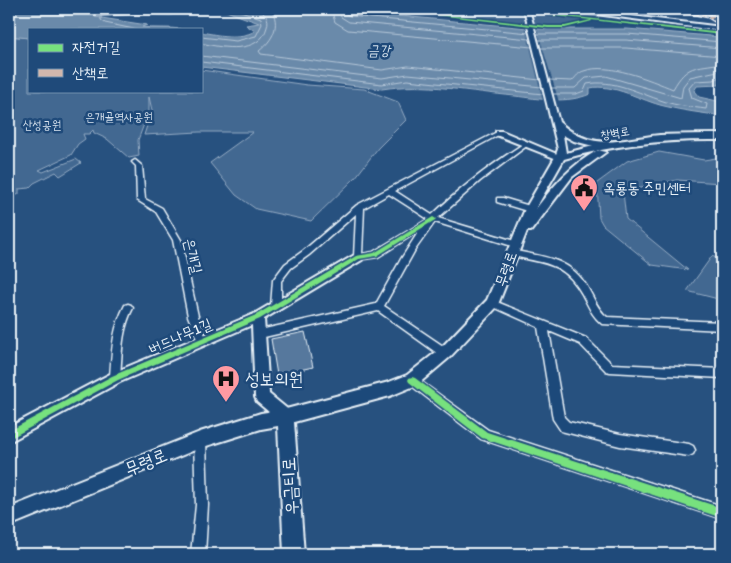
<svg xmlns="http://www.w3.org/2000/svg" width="731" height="563" viewBox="0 0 731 563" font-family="Itim,'Poor Story',sans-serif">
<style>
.green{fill:#436891;stroke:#96acc4}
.water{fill:#6b8aaa;stroke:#9db3c9}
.pier{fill:#27517f}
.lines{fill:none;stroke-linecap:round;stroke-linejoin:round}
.shore{stroke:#b6c8d9;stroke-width:1}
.building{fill:#57789d;stroke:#e8f1f8}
.minor-casing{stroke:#e8f1f8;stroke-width:3}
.tertiary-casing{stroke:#e8f1f8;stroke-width:4}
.secondary-casing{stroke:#e8f1f8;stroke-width:4}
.trunk-casing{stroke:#e8f1f8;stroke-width:4}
.minor{fill:#1f4a7a;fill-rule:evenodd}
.tertiary{fill:#1f4a7a;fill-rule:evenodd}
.secondary{fill:#1f4a7a;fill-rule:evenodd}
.trunk{fill:#1f4a7a;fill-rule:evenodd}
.quiet-far1{stroke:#d1b7ad;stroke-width:2.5;stroke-dasharray:4.5 2.5;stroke-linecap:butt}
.quiet{stroke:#d1b7ad;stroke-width:3;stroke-dasharray:5.5 3;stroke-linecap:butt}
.cycleway-casing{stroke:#1f4a7a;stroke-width:3}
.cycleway{fill:#77e17e;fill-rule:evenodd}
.labels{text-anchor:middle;stroke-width:5;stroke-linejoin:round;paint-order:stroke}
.far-park-label{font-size:12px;fill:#d8e3ee;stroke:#1f4a7a}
.far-street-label{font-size:12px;fill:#e8f1f8;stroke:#1f4a7a}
.far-water-label{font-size:14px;font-style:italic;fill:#d5e2ec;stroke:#1f4a7a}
.poi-label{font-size:15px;fill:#e8f1f8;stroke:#1f4a7a;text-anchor:start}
.street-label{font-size:15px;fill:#e8f1f8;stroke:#1f4a7a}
.near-poi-label{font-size:18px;fill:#e8f1f8;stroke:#1f4a7a;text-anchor:start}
.near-street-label{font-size:18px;fill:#e8f1f8;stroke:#1f4a7a}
</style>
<rect width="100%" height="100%" fill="#27517f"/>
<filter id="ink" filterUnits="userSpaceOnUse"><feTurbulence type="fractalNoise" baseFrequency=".02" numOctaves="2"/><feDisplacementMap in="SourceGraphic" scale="10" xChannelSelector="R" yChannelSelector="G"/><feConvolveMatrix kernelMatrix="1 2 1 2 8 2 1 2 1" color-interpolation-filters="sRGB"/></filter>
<g filter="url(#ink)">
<!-- green -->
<path class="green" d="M395,9H554L598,14V18L570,26L554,27Z
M9,36L29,38V91H201V70L307,85L364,89L398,102L406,120L378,148L355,178L311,221L256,209L236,195L210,163L253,132H199L144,135L152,110L149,97V111L138,140L139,156L129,158L107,139L94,133L93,130L89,134H83L85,139L78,144L71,155L39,170L43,172L76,159L81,163L60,176L56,172L34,183L29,188L19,189V194L9,199Z
M659,152L704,160L722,157V183L677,180L623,192L626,219L688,270L652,265L603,225L599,218L597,183L627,161Z
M712,256L722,261V300L687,291Z"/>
<!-- water -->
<path class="water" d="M9,9H327L538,29H627L722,37V80L719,85L697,86L694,91L699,97L722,102V116C703,113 683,111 664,106C642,101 613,83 590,88V94C567,104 539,99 515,96C471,92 425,82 382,89L201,67V32C218,35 239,40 255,31L246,25L259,23L226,11L190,9L181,10L171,15L137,14L95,17L147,25L142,27C154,29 168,27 181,29H29V38L9,36Z"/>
<!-- pier -->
<path class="pier" d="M525,25L536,26L559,102L543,101Z"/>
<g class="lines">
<!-- shore -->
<path class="shore" d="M271,9C281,25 273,40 259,51L261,54L382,70L408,66L540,80
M331,9L335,22L348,30L532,47
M339,9L341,17L349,22L530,39
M345,9L346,14L350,16L529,33
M134,29L105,23L101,20V15L115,9H173
M537,34H627L722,42
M201,37L236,41L256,36L262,24L261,18L235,9
M539,40H626L722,48
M201,43C222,48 260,55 267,27C270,17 265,14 257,9
M541,48H626L722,56
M201,56L382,78L408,74L542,87
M201,62L382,84L407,80L543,94
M549,80L572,81C576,77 579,72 584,71C608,62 650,80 673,89C687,64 695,68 722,63
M551,88H575L586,78L606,76L681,98L683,86L690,77L722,70
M553,94H576L584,91L587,84C614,79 638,93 663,101C677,106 692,107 706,109L707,104L692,98L689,88L695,81L714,80L722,76"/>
</g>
<!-- building -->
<path class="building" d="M305,332L313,367L277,375L271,339Z"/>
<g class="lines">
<defs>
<path id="minor" d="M672,9H678L710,15L722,10V12L713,17L722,23V26L708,17Z
M497,132L502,133L395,191L432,215C460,188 491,165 523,144L528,145L480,181L438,218L518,242L519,244L518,246H512L435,222L415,250L384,306L449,350L450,353L449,356L445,357L441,356L378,311L260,338L257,337L255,334L257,331L260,330L376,304L401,259L419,231L378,257L358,260L354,257L356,214L309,255L291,268L281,281V306L279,309H273L271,306L273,280L285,264L303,251L357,205ZM389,194L428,219L373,252L362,254L364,208Z
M135,160L142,166L145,199L162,208L181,240L198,316L207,341L205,344L202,345L199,344L188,316L173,240L156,212L137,200L136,166L132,162Z
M497,198H503L533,207L534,209L530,211H527L497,202Z
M512,250C542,257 568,257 586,285C593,296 597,309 607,317L722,322V330L602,324C592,316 588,305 582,294C563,260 543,264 509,255L508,253Z
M492,300L586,338L612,364L722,369V378L610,372L606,371L580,344L549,331L564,417L569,422L620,434L689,444L693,446L695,450L693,454L689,456L620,446L561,431L553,419L538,327L489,305L487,303L489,301Z
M128,304L131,305L133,308C121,331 122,353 120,378L119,381L115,383L111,381L110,378C112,351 112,330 125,305Z
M412,375L488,430L722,506V519L481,439L408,383L407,380L408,377Z
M200,434L204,436L206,440L208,505L205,554H191L196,505L194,440L196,436Z"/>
<path id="tertiary" d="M496,131H502L564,157L560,159H557L496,135Z
M358,253L363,257L362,260L264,319L269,394L291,412L293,417L291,422L286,424L281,422L257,402L255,397L252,325L120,382L9,442V427L110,374L254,314Z"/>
<path id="secondary" d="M524,9H529L559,122C593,153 620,139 660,135C681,134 701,134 722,134V140C668,139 616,144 564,159L535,210C553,186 571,165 598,150L606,152L572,177L531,231H527L497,307L450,357L417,385L390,396L294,422L304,554H284L278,426L261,429L200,448L9,526V508L200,432L261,413L286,409L389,382L407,375L440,349L487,300L525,209L555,157L558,149ZM563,135L574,141L593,146L566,153Z"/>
<path id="trunk" d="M559,9H574L722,27V31Z"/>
</defs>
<!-- minor casing -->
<use href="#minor" class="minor-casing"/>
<!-- tertiary casing -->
<use href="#tertiary" class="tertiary-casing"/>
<!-- secondary casing -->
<use href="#secondary" class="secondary-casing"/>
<!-- trunk casing -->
<use href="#trunk" class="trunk-casing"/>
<!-- minor -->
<use href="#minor" class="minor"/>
<!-- tertiary -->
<use href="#tertiary" class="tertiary"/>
<!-- secondary -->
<use href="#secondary" class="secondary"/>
<!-- trunk -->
<use href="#trunk" class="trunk"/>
<!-- quiet-far1 -->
<path class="quiet-far1" d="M674,9L709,16L722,25
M710,17L722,11"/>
<!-- quiet -->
<path class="quiet" d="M9,70V72"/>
<defs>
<path id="cycleway" d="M394,9L548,26H565L591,20L592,21L565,28H548L395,10Z
M503,9L722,33V35L504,10Z
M433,217L436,219L435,220L377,256L359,259L260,319L118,380L9,439V431L112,376L256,315L356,256L374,253Z
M412,377L415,378L487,432L722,508V518L482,438L409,382L408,380L409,378Z"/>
</defs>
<!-- cycleway casing -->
<use href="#cycleway" class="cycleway-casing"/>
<!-- cycleway -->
<use href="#cycleway" class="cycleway"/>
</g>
</g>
<!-- icons -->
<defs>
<symbol id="civic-pin" viewBox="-11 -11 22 30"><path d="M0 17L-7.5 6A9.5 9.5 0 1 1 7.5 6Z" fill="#ff9aa2" stroke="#1f4a7a"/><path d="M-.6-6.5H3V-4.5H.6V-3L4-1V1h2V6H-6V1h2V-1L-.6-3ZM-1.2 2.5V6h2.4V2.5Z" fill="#111"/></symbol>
<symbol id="hospital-pin" viewBox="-11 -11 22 30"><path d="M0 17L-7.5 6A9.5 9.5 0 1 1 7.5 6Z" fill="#ff9aa2" stroke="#1f4a7a"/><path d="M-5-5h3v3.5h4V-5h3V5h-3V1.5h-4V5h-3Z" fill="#111"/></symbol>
</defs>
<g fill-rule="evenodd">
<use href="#civic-pin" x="568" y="172" width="32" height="43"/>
<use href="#hospital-pin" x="210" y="363" width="32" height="43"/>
</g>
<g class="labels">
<!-- far-park labels -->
<g class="far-park-label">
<text x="119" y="121">은개골역사공원</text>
<text x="42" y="129">산성공원</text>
</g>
<!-- far-street labels -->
<g class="far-street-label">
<text transform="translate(615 133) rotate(-9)" y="4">창벽로</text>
</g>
<!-- far-water labels -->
<g class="far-water-label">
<text x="379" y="55">금강</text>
</g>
<!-- poi labels -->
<g class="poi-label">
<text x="603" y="193">옥룡동 주민센터</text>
</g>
<!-- street labels -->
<g class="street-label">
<text transform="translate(193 256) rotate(76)" y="5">은개길</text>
<text transform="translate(506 269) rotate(-70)" y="5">무령로</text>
<text transform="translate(180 336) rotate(-23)" y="5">버드나무1길</text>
</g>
<!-- near-poi labels -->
<g class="near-poi-label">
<text x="245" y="385">성보의원</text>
</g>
<!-- near-street labels -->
<g class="near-street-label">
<text transform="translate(146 462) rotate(-22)" y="6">무령로</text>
<text transform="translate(290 486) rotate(-93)" y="6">우금티로</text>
</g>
</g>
<!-- margin -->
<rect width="731" height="563" fill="none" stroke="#1f4a7a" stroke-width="30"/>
<rect x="15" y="15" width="701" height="533" fill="none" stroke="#e8f1f8" stroke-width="2" filter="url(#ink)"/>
<!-- legend -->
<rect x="28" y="28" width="175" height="65" fill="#1f4a7a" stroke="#6f8dac"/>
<rect x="38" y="44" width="25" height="8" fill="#77e17e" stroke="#6f8dac"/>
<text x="72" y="52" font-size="15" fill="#e8f1f8">자전거길</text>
<rect x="38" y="69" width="25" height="8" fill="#d1b7ad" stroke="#6f8dac"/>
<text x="72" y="78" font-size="15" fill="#e8f1f8">산책로</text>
</svg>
